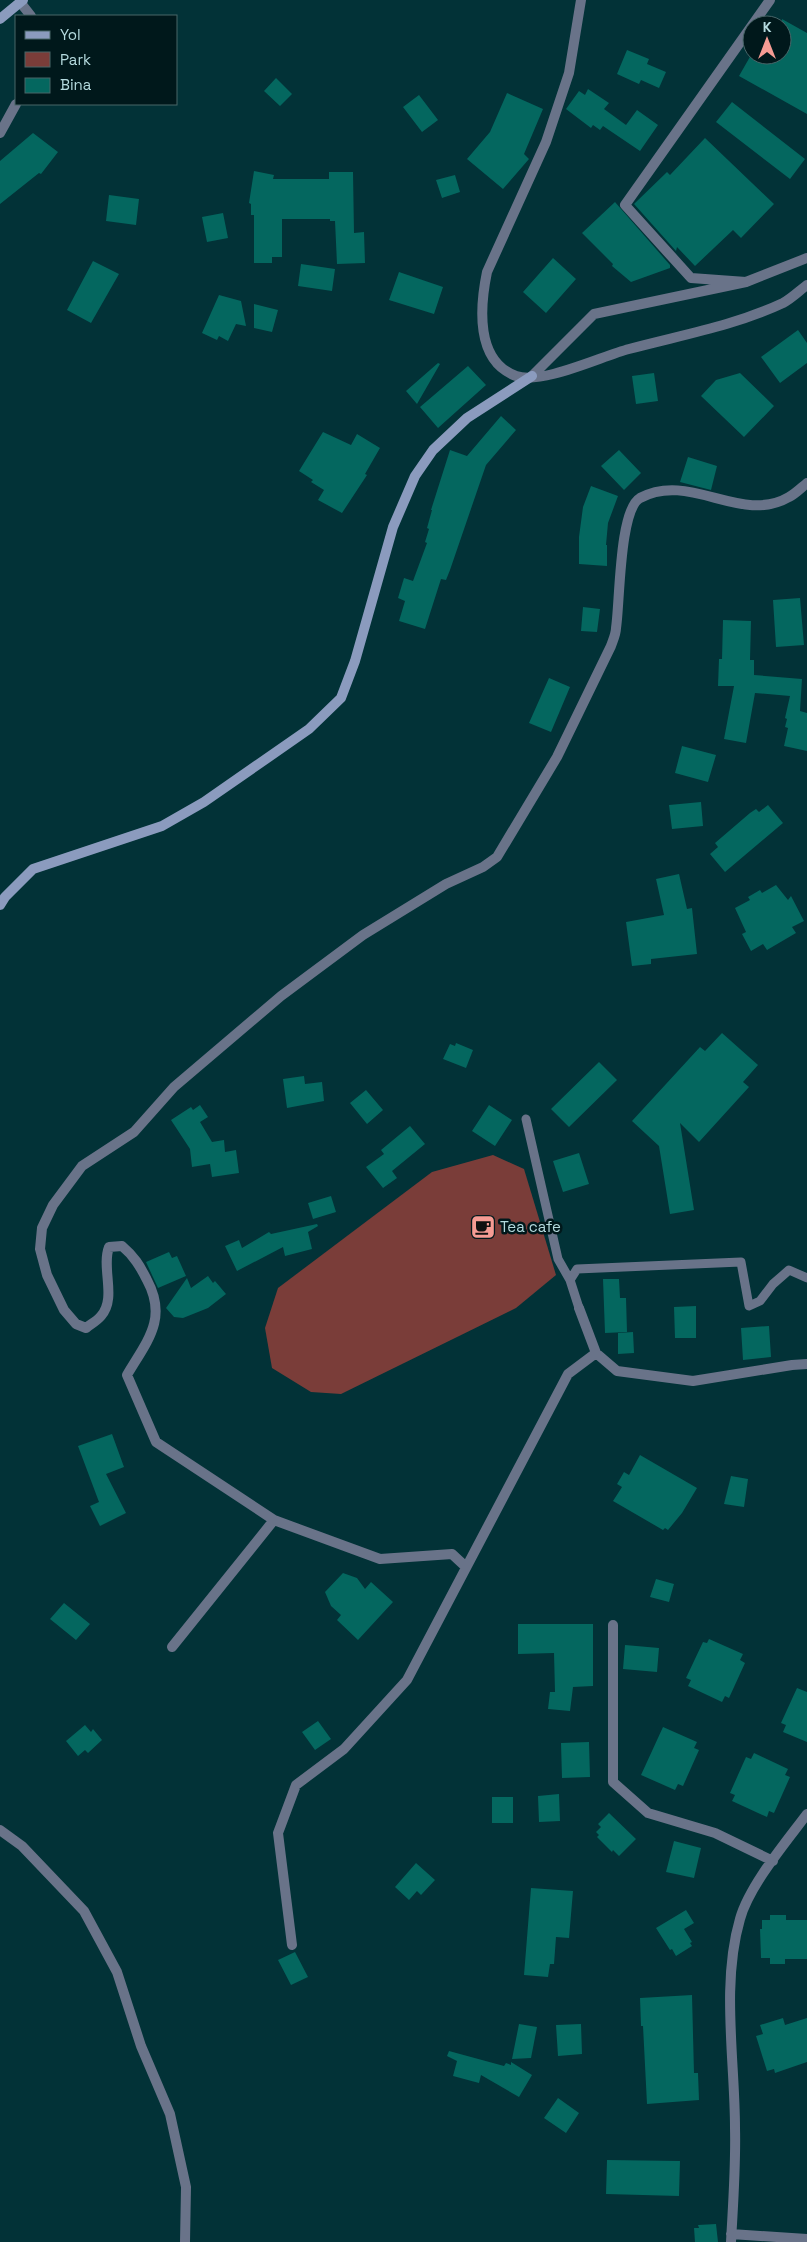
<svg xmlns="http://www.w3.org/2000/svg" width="807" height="2242" viewBox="0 0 807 2242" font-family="'Space Grotesk',sans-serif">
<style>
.green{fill:#7a3d39}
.building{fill:#04675f}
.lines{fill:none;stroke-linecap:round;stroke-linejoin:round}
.lane{stroke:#697389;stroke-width:9}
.street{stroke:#697389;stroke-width:10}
.secondary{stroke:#8b9bbe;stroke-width:10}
.labels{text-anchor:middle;stroke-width:5;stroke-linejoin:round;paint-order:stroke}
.poi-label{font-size:15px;fill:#b4dade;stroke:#00181b;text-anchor:start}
</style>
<rect width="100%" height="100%" fill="#023237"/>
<!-- green -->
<path class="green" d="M493,1155L524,1169L556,1275L516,1308L341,1394L311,1392L272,1368L265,1328L278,1288L432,1172Z"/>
<!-- building -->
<path class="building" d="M782,19L807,33V114L739,76L751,55H782Z
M627,50L649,59L647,64L666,72L659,88L641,80L639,84L617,74Z
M276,78L292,94L280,106L264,91Z
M588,89L609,103L604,109L626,125L637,110L658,125L640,151L603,126L600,130L593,125L591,128L566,109L579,91L585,95Z
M507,93L543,109L524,154L529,159L503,189L467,159L490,132Z
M419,95L438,120L422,132L403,107Z
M732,102L805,159L790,179L716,122Z
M33,133L58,152L41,174L39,173L0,204V161Z
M705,138L774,204L741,238L733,230L695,266L677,247L676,251L634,204L667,172L670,175Z
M254,171L274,175L273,179H329V172H353L354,233L364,232L365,263L337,264L335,221H330V219H282V257H272V263H254V215H251V204L249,203Z
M455,175L460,192L442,198L436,180Z
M109,195L139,199L136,225L106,221Z
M615,202L670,265V268L631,282L612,266L613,264L582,233Z
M223,213L228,238L207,242L202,217Z
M553,258L576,279L546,313L523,292Z
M93,261L119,274L91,323L67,310Z
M301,264L335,269L332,291L298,286Z
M399,272L443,287L434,314L389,300Z
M219,295L241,301L246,326L236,324L228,341L219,336L217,340L202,333Z
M254,304L278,310L272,332L254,328Z
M798,330L807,343V363L780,383L761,357Z
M438,363L440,364L417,404L406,391Z
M468,366L486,385L438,428L420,407Z
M654,373L658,401L636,404L632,376Z
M740,373L774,406L744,437L701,396L716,380Z
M501,416L516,430L486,465L450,570L446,580L441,579L425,629L399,621L405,601L398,598L404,578L413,581L427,543L425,542L429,529L427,528L432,510H431L450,450L467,456Z
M323,432L351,445L357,434L380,448L365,474L367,475L342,513L318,500L324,490L311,482L313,480L299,471Z
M619,450L641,473L624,490L601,466Z
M688,457L717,466L711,490L680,482Z
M591,486L618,496L608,523L606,545H607V566L579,564V537L583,507Z
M800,598L804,645L776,647L773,600Z
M583,607L600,609L597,632L581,631Z
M723,620L751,621L750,660H754V675L802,679L800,711L807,713V751L784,746L788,728L785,727L787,719L785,718L790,696L755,693L746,743L724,739L734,686H718L719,659H722Z
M549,678L570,687L551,732L529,723Z
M682,746L716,755L708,782L675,773Z
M701,802L703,826L672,829L669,805Z
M768,805L783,823L725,872L710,854L718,847L715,843L750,813L756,809L759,812Z
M679,874L687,909L692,908L697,954L651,959V964L632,966L626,922L664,915L656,879Z
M776,885L788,900L791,896L804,921L792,927L796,933L767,950L763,944L751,951L742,934L746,932L735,908L750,900L748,897L760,890L762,893Z
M722,1033L758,1065L743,1082L749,1087L699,1142L680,1123L694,1210L670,1214L659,1146L632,1121L700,1047L705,1051Z
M456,1043L473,1050L466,1068L443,1059L450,1044L455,1046Z
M599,1062L617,1080L569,1127L551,1109Z
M304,1076L305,1084L322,1082L324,1101L287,1108L283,1079Z
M366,1090L383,1110L367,1124L350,1103Z
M200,1105L208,1117L200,1122L212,1142L224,1140L225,1152L236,1150L239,1173L212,1177L210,1164L192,1167L190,1149L171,1120L191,1107L193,1110Z
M489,1105L512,1120L495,1146L472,1131Z
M410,1126L425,1144L392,1171L397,1178L383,1188L366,1167L384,1154L381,1150Z
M579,1153L589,1184L563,1192L553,1161Z
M331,1196L336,1212L313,1219L308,1203Z
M317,1224L318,1226L308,1232L312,1249L285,1256L283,1247L237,1271L225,1246L239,1240L242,1248L269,1232L271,1234Z
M169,1252L172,1258L177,1256L186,1276L158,1288L146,1262Z
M208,1276L213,1283L215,1281L226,1294L208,1308L183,1318L174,1317L166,1308L187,1278L191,1288Z
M603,1279H619L620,1298H626L627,1332L605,1333Z
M696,1306V1338H675L674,1307Z
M769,1326L771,1357L743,1360L741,1328Z
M633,1332L634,1353L618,1354V1333Z
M112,1434L124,1467L106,1474L126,1513L100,1526L90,1506L99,1502L78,1446Z
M640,1455L697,1488L682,1513L668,1530L665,1528L663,1530L613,1501L622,1487L617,1484L624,1472L629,1475Z
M731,1476L748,1479L744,1507L724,1504Z
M343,1573L357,1578L365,1589L371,1582L393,1602L358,1640L337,1620L341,1615L331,1606L325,1592Z
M656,1579L674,1584L669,1602L650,1597Z
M64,1603L90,1624L76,1640L50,1619Z
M518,1624H593V1686L573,1687L570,1711L548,1709L550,1692H555L554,1653L518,1654Z
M709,1639L743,1654L740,1660L745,1663L729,1698L725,1696L722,1702L688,1686L691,1680L686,1678L703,1642L707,1643Z
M625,1645L659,1648L657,1672L623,1669Z
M797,1688L807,1692V1742L783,1732L786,1725L781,1723Z
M318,1721L331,1739L315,1750L302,1732Z
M85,1725L91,1732L93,1729L102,1740L88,1753L85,1750L78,1756L66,1741Z
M663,1727L697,1742L694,1748L699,1750L683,1786L678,1784L675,1790L641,1775Z
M589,1742L590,1777L562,1778L561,1743Z
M754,1753L788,1769L785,1775L790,1777L774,1813L769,1811L767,1817L732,1801L735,1795L730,1793L746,1757L751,1759Z
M559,1794L560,1821L539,1822L538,1796Z
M492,1797H513V1823H492Z
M609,1813L636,1839L619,1856L613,1850L612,1852L597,1837L599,1835L596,1832L601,1827L598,1824Z
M674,1841L701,1848L694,1878L666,1872Z
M416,1863L435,1880L421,1895L417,1891L409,1900L395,1887Z
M531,1888L573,1891L569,1938L556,1937L554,1964H550L548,1977L524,1975Z
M686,1910L694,1923L684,1929L692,1942L690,1943L692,1946L676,1956L672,1949L670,1950L656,1928Z
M770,1915H786V1920H807V1959H785V1964H770V1958H761L760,1929H762V1920H770Z
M295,1952L308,1977L291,1985L278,1960Z
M692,1995L694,2073H698L699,2100L647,2104L643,2026H641L640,1998Z
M783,2018L785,2025L807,2018V2062L775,2073L774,2069L767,2071L756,2036L763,2034L760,2025Z
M519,2024L537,2027L531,2058L512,2059Z
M581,2024L582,2054L558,2056L556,2025Z
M449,2051L504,2066L506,2063L511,2065V2062L532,2075L519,2097L481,2075L479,2083L453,2076L457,2061L447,2056Z
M558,2098L579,2113L566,2133L544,2118Z
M607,2160L680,2161L679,2196L606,2194Z
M716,2224L718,2242H695L694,2228H699L698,2225Z"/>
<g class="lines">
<!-- lane -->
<path class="lane" d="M526,1119L558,1259L570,1280
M579,1308L570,1280L577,1269L741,1262L749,1306L760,1301L773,1284L789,1270L807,1278"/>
<!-- street -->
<path class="street" d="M581,0L569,73L546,142L487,272C480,306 475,361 516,376C542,385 602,356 629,349C681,335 734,326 783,303C791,299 799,291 807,285
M20,2L31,16
M0,133L16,104
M746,282L691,278L625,205L770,0
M532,376L594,314L746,282L807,258
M579,1308L596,1353L617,1371L693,1381L792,1365L807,1364
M466,1567L452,1554L380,1559L274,1520L156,1442L127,1375C147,1341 168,1319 147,1280C140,1266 134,1256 122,1246L109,1247C101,1268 117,1298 101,1316C97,1321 91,1324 86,1328L76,1324L64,1310L47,1275L40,1249L42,1228L53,1205L82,1166L134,1132L174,1087L281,996L363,935L446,884L483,867L497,857L557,757L611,646C613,640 616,634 616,628C620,603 619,510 640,498C690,471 741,525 789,497C795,494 801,488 807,483
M613,1625V1782L648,1813L715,1833L773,1861
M172,1647L274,1520
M0,1830L22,1846L84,1911L117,1972L141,2046L170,2114L186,2187L185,2242
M292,1945L278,1833L296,1785L344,1749L407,1680L568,1374L596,1353
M731,2234L807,2239
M731,2242C733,2204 736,2166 735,2128C735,2061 721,1984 740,1919C749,1886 786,1842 807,1814"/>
<!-- secondary -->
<path class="secondary" d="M0,19L23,0
M0,905L5,897L33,869L162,826L204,802L309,729L341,698L355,661L393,527L415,476L433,450L467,418L532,376"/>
</g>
<!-- icons -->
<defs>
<symbol id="cafe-square" viewBox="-11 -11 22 22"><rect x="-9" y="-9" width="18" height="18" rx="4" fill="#f59c94" stroke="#00181b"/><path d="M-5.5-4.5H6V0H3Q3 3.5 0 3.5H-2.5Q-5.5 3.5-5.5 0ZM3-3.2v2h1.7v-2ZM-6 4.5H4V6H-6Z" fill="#111"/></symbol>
</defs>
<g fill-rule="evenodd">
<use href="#cafe-square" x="469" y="1213" width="28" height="28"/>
</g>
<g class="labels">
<!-- poi labels -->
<g class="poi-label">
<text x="500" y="1232">Tea cafe</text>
</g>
</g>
<!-- legend -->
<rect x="15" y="15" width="162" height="90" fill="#00181b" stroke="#486669"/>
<rect x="25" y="31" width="25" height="8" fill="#8b9bbe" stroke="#486669"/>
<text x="60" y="40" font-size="15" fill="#b4dade">Yol</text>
<rect x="25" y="52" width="25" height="15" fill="#7a3d39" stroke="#486669"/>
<text x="60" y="65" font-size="15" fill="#b4dade">Park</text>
<rect x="25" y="78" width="25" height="15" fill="#04675f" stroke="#486669"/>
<text x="60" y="90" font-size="15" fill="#b4dade">Bina</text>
<!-- north arrow -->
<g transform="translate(767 40)"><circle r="24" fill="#00181b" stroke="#486669"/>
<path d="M0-4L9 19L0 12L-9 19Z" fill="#f59c94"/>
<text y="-8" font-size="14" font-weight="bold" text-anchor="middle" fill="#b4dade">K</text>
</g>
</svg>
